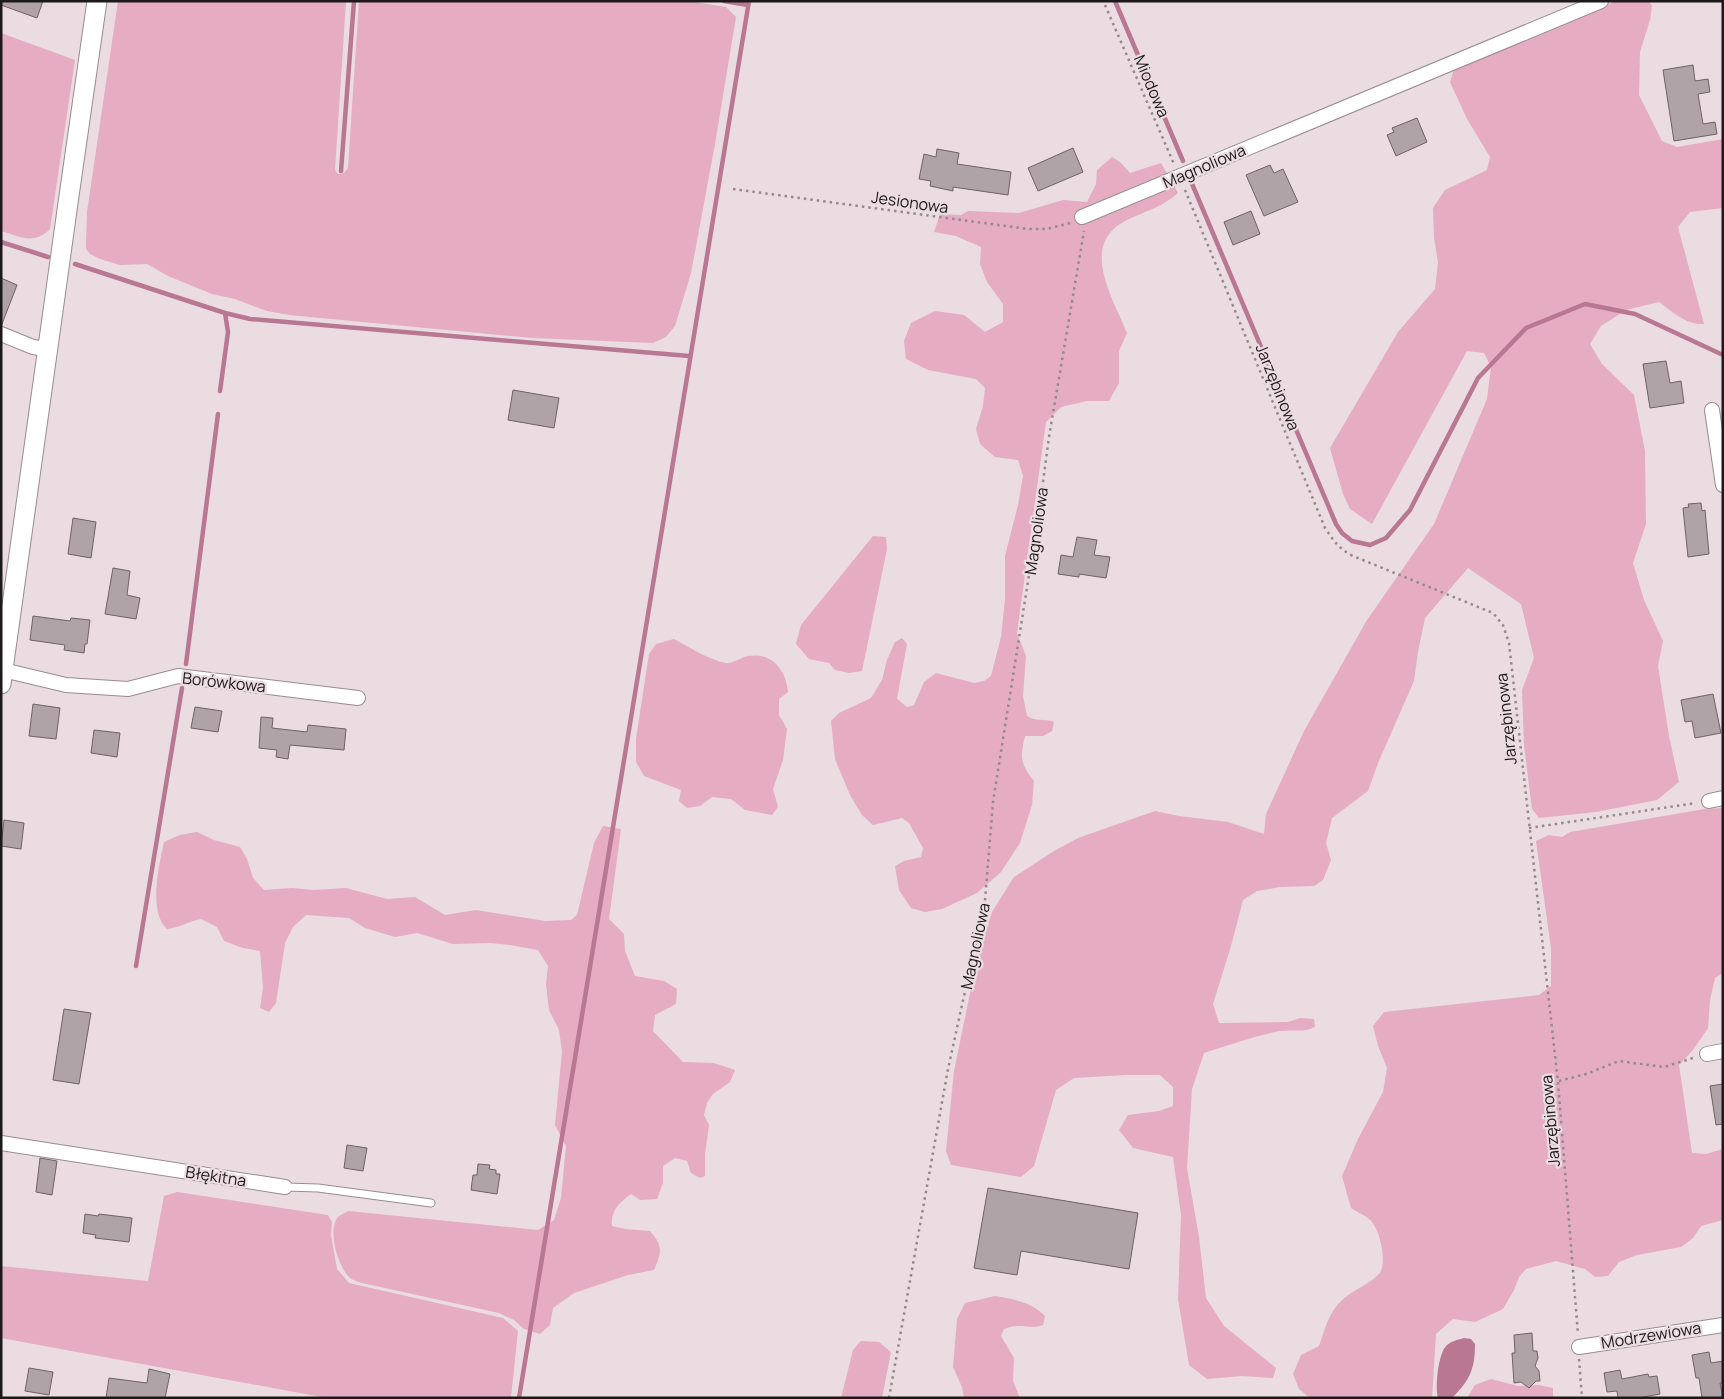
<svg xmlns="http://www.w3.org/2000/svg" width="1724" height="1399" viewBox="0 0 1724 1399" font-family="Manrope,sans-serif">
<style>
.green{fill:#e5acc2}
.water{fill:#b97792}
.lines{fill:none;stroke-linecap:round;stroke-linejoin:round}
.stream{stroke:#b97792;stroke-width:4.5}
.building{fill:#b0a3a7;stroke:#6e6266}
.lane-casing{stroke:#998c91;stroke-width:9}
.street-casing{stroke:#998c91;stroke-width:16}
.secondary-casing{stroke:#998c91;stroke-width:21}
.path{stroke:#948a8d;stroke-width:2.5;stroke-dasharray:2.5 4;stroke-linecap:butt}
.lane{stroke:#fff;stroke-width:7}
.street{stroke:#fff;stroke-width:14}
.secondary{stroke:#fff;stroke-width:19}
.labels{text-anchor:middle;stroke-width:4.5;stroke-linejoin:round;paint-order:stroke}
.street-label{font-size:16px;fill:#1d181a;stroke:#eadce0}
</style>
<rect width="100%" height="100%" fill="#eadce0"/>
<!-- green -->
<path class="green" d="M118,1H346L335,170L338,174L344,173L348,168L359,1H688L726,7L736,17L715,144L691,273L675,326L666,337L653,343L532,338L289,315L267,311L235,299L212,294L168,276L147,264L120,265L100,259L90,254L86,249V242L87,212Z
M1616,1H1649L1652,6L1650,20L1640,52L1639,95L1662,141L1677,147L1723,139V208L1690,212L1678,227L1704,324C1686,325 1673,312 1659,302L1626,310L1601,326L1590,344L1602,364L1634,395L1645,451L1646,524L1633,563L1644,600L1663,641L1658,666L1669,736L1679,782L1657,800L1596,812L1539,818L1532,809L1524,745L1522,690L1534,658L1521,604L1468,568L1425,618L1418,652L1414,681L1378,763L1368,791L1332,818L1326,843L1331,860L1323,880L1314,886L1280,887L1257,891L1243,900L1231,946L1213,1004L1219,1023L1288,1022L1300,1018L1314,1019L1315,1027C1303,1033 1293,1029 1280,1031C1254,1036 1229,1045 1204,1053L1192,1089L1187,1168L1199,1237L1206,1298L1224,1326L1276,1368L1273,1378L1242,1376L1207,1379L1189,1365L1178,1299L1181,1215L1173,1157L1133,1148L1119,1130L1128,1115L1159,1111L1173,1106V1087L1160,1075H1126L1074,1078L1056,1090L1034,1166L1021,1177L951,1165L946,1151L954,1071L976,964L992,912L1014,877L1054,851L1078,838L1155,811L1179,816L1228,822L1264,834L1266,814L1304,731L1367,620L1434,524L1487,399L1491,367L1484,353L1467,351L1372,524L1350,509L1343,494L1330,448L1398,332L1435,289L1438,262L1434,238L1433,208L1445,190L1487,170L1490,157L1467,119L1450,82L1454,69Z
M1,33L75,60L50,229C34,245 21,237 1,231Z
M1112,157L1120,162L1130,173L1161,163L1178,193C1164,206 1144,212 1127,220C1078,244 1113,298 1127,333L1119,351V383L1109,401H1087L1061,407L1046,422L1017,633L1026,656L1023,696L1027,716C1036,722 1044,718 1054,722L1052,731L1043,736H1025C1020,758 1020,763 1034,781L1032,805L1020,843L1001,872L977,893L942,909L925,912L911,908L899,890L895,866L904,861L921,857L923,848L909,823L902,818L873,825L862,815L850,795L835,759L831,721L839,713L871,698L882,680L887,660L895,642L902,638L907,644L897,699L907,707L914,705L924,682L936,673L974,683L984,681L991,676L1001,637L1005,599V556L1018,505L1023,476L1018,460L995,457L980,444L976,429L983,406L985,388L976,379L928,370L906,359L904,341L911,323L935,311L964,315L985,332L1003,322V304L987,282L980,264L981,247L956,236L934,232L940,214L961,215L968,211L1019,213L1063,200L1087,202L1096,184L1097,170Z
M873,536L886,537L887,549L862,671L849,673L835,670L829,663L809,659L796,644L801,625Z
M674,639C689,647 709,660 726,663C733,664 741,657 748,656C773,652 786,671 788,692L779,699V715L787,729L783,760L773,789L778,807L772,815L745,810L731,799L712,797L700,806L687,808L679,801L681,790L644,776L636,762V739L649,654L656,644Z
M1722,808L1723,973L1715,978L1710,1000L1708,1028L1693,1050L1679,1065L1692,1153L1706,1154L1723,1149V1220L1701,1226L1693,1238L1681,1247L1637,1255L1619,1262L1608,1276L1595,1277L1585,1269L1556,1261L1526,1269L1519,1277L1514,1290L1503,1309L1475,1322L1453,1319L1436,1334L1432,1398H1310L1299,1389L1293,1374L1301,1355L1319,1346C1325,1329 1328,1314 1341,1301C1352,1290 1369,1285 1379,1274C1388,1263 1380,1229 1370,1220C1365,1215 1357,1212 1351,1208L1342,1176L1358,1139L1383,1092L1387,1068L1378,1046L1373,1026L1384,1012L1539,995L1551,986V948L1536,841L1549,835L1562,837L1570,832L1705,809Z
M603,826L621,829L609,919L624,934L625,951L635,976L664,981L677,989L676,1004L655,1015L653,1031L683,1062L714,1063L735,1070L730,1082L713,1094L707,1103L704,1115L709,1125L705,1154V1176L700,1178L691,1173L687,1161L675,1158L663,1166V1183L657,1199L640,1200L631,1194C620,1202 610,1211 612,1226L625,1229L650,1231C663,1246 662,1252 654,1270L628,1275L574,1293L553,1308L550,1325L540,1334L524,1329L514,1320L499,1313L362,1283C357,1281 351,1280 348,1276C338,1265 327,1230 338,1217C340,1215 345,1213 348,1211L538,1230L554,1220L561,1198L566,1146L555,1125L562,1052L559,1030L549,1010L546,984L548,966L538,950L510,945L490,943L453,944L417,933L395,937L365,928L349,918L306,915L293,927L285,943L276,1003L269,1012L260,1008L263,988L260,951L243,948L224,941L217,927L201,919C189,921 179,928 167,929C148,912 159,865 164,842L180,835L197,832L214,840L240,847L247,859L253,878L264,890L292,888L313,890L346,888L387,899L415,897L445,915L476,910L545,921L571,920L577,915L594,843Z
M177,1192L328,1215L332,1222L331,1235L337,1269L349,1283L503,1318L518,1331L511,1398H327L1,1338V1266L148,1281L164,1196Z
M995,1296C1013,1299 1032,1302 1045,1316L1043,1325C1031,1330 1021,1322 1004,1329L1001,1336L1014,1358L1013,1381L1020,1398H964L962,1387L953,1367L957,1319L965,1303Z
M861,1341L879,1342L891,1352L882,1398H841L853,1350Z
M1491,1379L1518,1386L1539,1385L1553,1388V1398H1467L1475,1385Z"/>
<!-- water -->
<path class="water" d="M1464,1338L1471,1339L1475,1344C1475,1369 1470,1380 1452,1398H1438C1435,1387 1438,1355 1446,1346C1451,1341 1457,1340 1464,1338Z"/>
<g class="lines">
<!-- stream -->
<path class="stream" d="M724,1L748,5
M1115,1L1183,161
M341,171L354,1
M1190,179L1336,524L1342,533L1352,541L1370,545L1386,538L1410,510L1478,378L1526,328L1585,304L1635,314L1723,355
M1,242L48,257
M75,264L225,313L250,319L689,356
M220,391L228,332L225,313
M186,664L218,414
M136,966L182,688
M519,1398L749,1"/>
</g>
<!-- building -->
<path class="building" d="M1,1H43L37,18L1,5Z
M1693,65L1695,81L1708,79L1710,92L1698,94L1703,124L1715,122L1717,134L1674,141L1663,70Z
M1417,118L1427,142L1396,156L1387,135L1394,132L1392,128Z
M1073,148L1083,172L1038,191L1028,168Z
M937,149L959,153L957,164L1011,172L1008,195L953,187V191L930,186L931,181L919,179L924,154L936,157Z
M1270,165L1274,173L1283,169L1298,202L1264,216L1246,175Z
M1251,211L1260,234L1233,245L1224,222Z
M1,278L17,285L2,324H1Z
M1666,361L1670,383L1681,381L1684,403L1650,408L1643,364Z
M513,390L559,398L554,428L508,420Z
M1701,503L1702,511L1705,510L1709,554L1688,557L1683,508L1689,507L1688,504Z
M73,518L96,522L91,558L68,554Z
M1077,537L1097,540L1094,555L1110,557L1106,578L1079,574V577L1058,574L1061,555L1073,557Z
M113,568L130,571L127,595L140,598L136,619L105,614Z
M33,616L70,621L71,618L90,620L87,644H85L84,653L64,650L65,645L30,640Z
M1713,694L1721,733L1695,738L1692,721L1685,722L1681,700Z
M33,704L60,708L56,739L29,736Z
M195,707L222,711L218,732L191,728Z
M261,717L273,718L272,728L307,732L308,725L346,729L344,750L290,745L288,759L276,757L277,750L259,748Z
M94,730L120,733L117,757L91,753Z
M4,820L24,823L21,849L1,846Z
M64,1009L91,1013L79,1084L53,1080Z
M1723,1084V1124L1716,1125L1710,1086Z
M347,1145L367,1148L363,1171L344,1168Z
M40,1158L57,1161L52,1195L36,1192Z
M478,1164L490,1165L489,1169L496,1170V1174H500L497,1194L471,1190L473,1175H477Z
M988,1188L1138,1213L1129,1269L1021,1251L1017,1275L974,1268Z
M85,1214L98,1216L99,1214L132,1218L129,1242L95,1238L96,1235L83,1233Z
M1532,1333L1533,1351H1537L1538,1358L1535,1366L1539,1371L1540,1381H1536L1529,1388L1521,1382L1514,1383L1512,1353H1515L1514,1335Z
M1709,1352L1711,1363L1723,1361V1383H1720L1723,1398H1702L1699,1378H1696L1692,1355Z
M29,1368L53,1372L49,1395L25,1391Z
M149,1369L170,1374L165,1398H106L109,1378L147,1383Z
M1620,1370L1622,1379L1648,1374L1649,1377L1657,1376L1660,1394L1638,1398H1618L1617,1391L1607,1392L1604,1373Z"/>
<g class="lines">
<defs>
<path id="lane" d="M285,1187L318,1188L431,1203"/>
<path id="street" d="M1082,217L1601,1
M1,334L33,347L47,349
M1712,410L1723,485
M3,670L66,685L128,689L178,676L358,698
M1709,801L1723,798
M1707,1054L1723,1051
M1,1143L285,1187
M1579,1347L1723,1325"/>
<path id="secondary" d="M1,684L69,196L97,1"/>
</defs>
<!-- lane casing -->
<use href="#lane" class="lane-casing"/>
<!-- street casing -->
<use href="#street" class="street-casing"/>
<!-- secondary casing -->
<use href="#secondary" class="secondary-casing"/>
<!-- path -->
<path class="path" d="M1105,5L1174,164
M733,189L1028,229H1047L1070,223
M1185,190L1325,528C1334,541 1339,549 1353,556L1493,613L1503,625L1509,643L1558,1082L1578,1334
M1529,828L1696,803
M1559,1081L1586,1074L1619,1061L1664,1067L1693,1058
M1579,1359L1582,1398
M889,1398L948,1069L973,955L984,913L993,802L1039,512L1049,437L1084,231"/>
<!-- lane -->
<use href="#lane" class="lane"/>
<!-- street -->
<use href="#street" class="street"/>
<!-- secondary -->
<use href="#secondary" class="secondary"/>
</g>
<g class="labels">
<!-- street labels -->
<g class="street-label">
<text transform="translate(1152 86) rotate(67)" y="6">Miodowa</text>
<text transform="translate(1204 166) rotate(-23)" y="6">Magnoliowa</text>
<text transform="translate(910 202) rotate(8)" y="6">Jesionowa</text>
<text transform="translate(1278 387) rotate(68)" y="6">Jarzębinowa</text>
<text transform="translate(1036 531) rotate(-82)" y="6">Magnoliowa</text>
<text transform="translate(224 682) rotate(6)" y="6">Borówkowa</text>
<text transform="translate(1506 719) rotate(-96)" y="6">Jarzębinowa</text>
<text transform="translate(975 946) rotate(-78)" y="6">Magnoliowa</text>
<text transform="translate(1550 1121) rotate(-95)" y="6">Jarzębinowa</text>
<text transform="translate(216 1176) rotate(9)" y="6">Błękitna</text>
<text transform="translate(1651 1335) rotate(-9)" y="6">Modrzewiowa</text>
</g>
</g>
<!-- border -->
<rect width="1724" height="1399" fill="none" stroke="#1d181a" stroke-width="5"/>
</svg>
